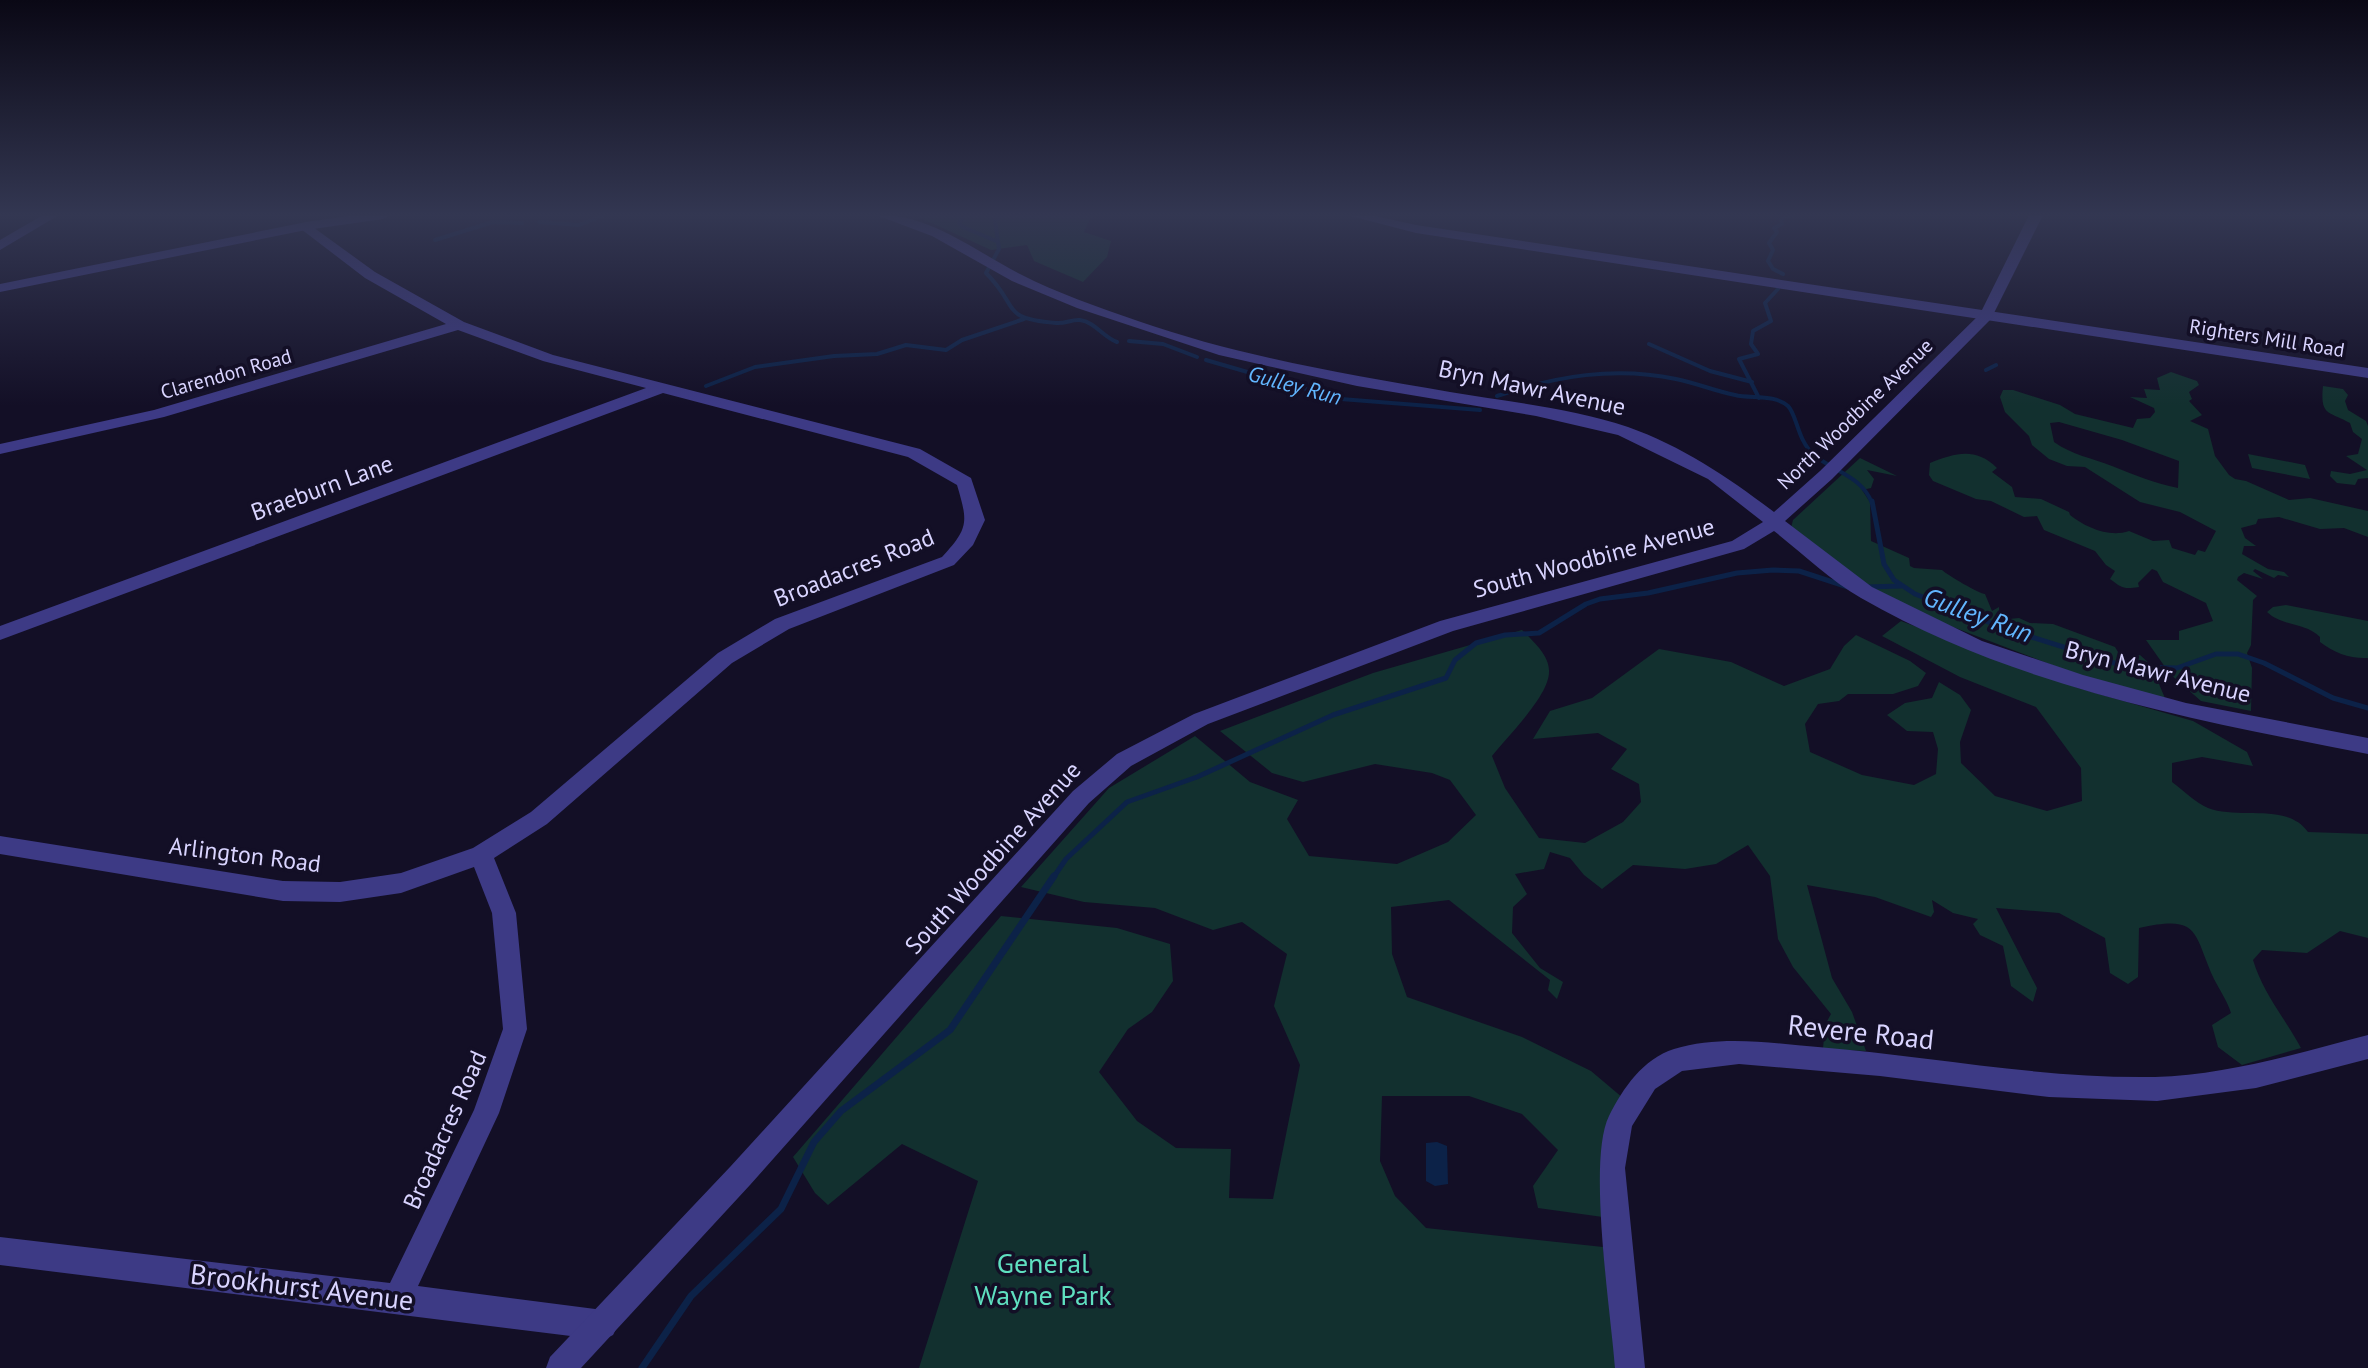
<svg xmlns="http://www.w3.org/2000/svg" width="2368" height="1368" viewBox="0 0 2368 1368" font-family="'PT Sans',sans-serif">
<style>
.green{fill:#12302f;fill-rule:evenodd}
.water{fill:#0c2248}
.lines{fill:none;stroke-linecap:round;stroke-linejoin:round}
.stream-far2{stroke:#0c2248;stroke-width:4}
.stream-far1{stroke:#0c2248;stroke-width:5}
.stream{stroke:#0c2248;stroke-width:7}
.minor{fill:#3d3a85;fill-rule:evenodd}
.tertiary{fill:#3d3a85;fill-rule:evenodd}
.labels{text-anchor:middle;stroke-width:7;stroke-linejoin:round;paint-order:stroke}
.far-street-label{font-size:20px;fill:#d9d4ff;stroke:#130f26}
.far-water-label{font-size:22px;font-style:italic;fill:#62b6ff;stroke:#130f26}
.street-label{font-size:24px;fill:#d9d4ff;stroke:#130f26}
.water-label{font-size:26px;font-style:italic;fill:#62b6ff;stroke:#130f26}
.near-street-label{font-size:28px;fill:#d9d4ff;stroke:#130f26}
.near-park-label{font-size:28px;fill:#5fe0c0;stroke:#130f26}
</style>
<rect width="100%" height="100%" fill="#130f26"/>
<!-- green -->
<path class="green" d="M914,215H1096L1090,219L1084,232L1111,241L1107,257L1083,282L1034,261L1027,245L991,250Z
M2171,372L2197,381L2199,385L2189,392L2192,399L2189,401L2202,415L2190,421L2208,429L2215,456L2229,475L2235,479L2246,481L2289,500L2310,498L2368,511V537L2344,528L2320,529L2279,517L2258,519L2256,524L2241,528L2245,538L2256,546H2244L2242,554L2268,569L2284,572L2289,577L2278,575L2274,578L2255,569L2253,571L2263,579L2244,573L2238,577L2237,580L2257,596L2253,600L2251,645L2247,653L2252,668L2251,711L2201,701L2170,674L2146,640H2179V631L2213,621L2206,603L2163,582L2157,571L2152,569L2138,583L2139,587C2124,589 2123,589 2110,579L2115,571L2106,565L2095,551L2044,530L2037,516L2024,517L1991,501L1976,499L1933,481L1929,475L1930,463C1956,453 1975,447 1997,468L1992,472L2012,487L2015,497L2041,499L2069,512L2070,515C2085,527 2109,538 2129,531L2153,541L2169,540L2172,548L2195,555L2198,550L2205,552L2216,531L2180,512L2140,502L2085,467L2067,466L2049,459L2032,445L2029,436L2005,412L2000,397L2003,390H2013L2060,405L2075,414L2133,428L2137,419L2150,418L2155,412L2154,408L2130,397L2147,398L2144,389L2160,390L2157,378ZM2059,422L2122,440L2179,461L2178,488C2154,483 2134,475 2112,466C2092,458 2072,455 2054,442L2050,423Z
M2323,386L2343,389L2348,395L2345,401L2348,410L2366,421L2368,426V478L2358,479L2355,485L2337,483L2330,476L2331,471L2350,474L2367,470L2346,456L2358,454L2362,439L2353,432L2350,423C2328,411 2320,416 2323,386Z
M2248,454L2305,465L2310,479L2252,468Z
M1860,458L1897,476L1867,470L1874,479L1871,488L1862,490L1870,502L1871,541L1909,558L1910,566L1914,568L1942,570C1947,575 1980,594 1985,594L1992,611L1999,607V620L2019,618L2030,623L2053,624L2107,644L2115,647L2121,657L2139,663L2135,656L2140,655L2151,665L2167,703L2078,675L1932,619L1875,591L1791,528L1793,520Z
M2286,605L2368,621V658C2351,659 2334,653 2320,642V637C2305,622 2283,627 2267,612L2273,607Z
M1901,621L2078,688L2193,721L2247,752L2253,766L2202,757L2172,763V782C2183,790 2196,803 2208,808C2239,820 2287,802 2308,832L2368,834V938L2340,931L2307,953L2262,950L2253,960C2263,993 2284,1017 2301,1048L2242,1065L2218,1047L2212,1025L2231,1013C2227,1000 2220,991 2214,979C2193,933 2201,914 2139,928L2138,977L2128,984L2110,973L2105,938L2059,913L1996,908L2037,988L2033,1002L2011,986L2003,946L1980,935L1973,924L1978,919L1953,913L1932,900L1934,912L1931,917L1875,897L1807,885L1832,978L1852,1012L1866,1051L1823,1049L1825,1025L1831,1014L1793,967L1778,939L1770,876L1748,845L1716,864L1685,869L1633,865L1602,889L1584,875L1570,858L1550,852L1544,869L1515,874L1527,894L1513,907L1512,933L1540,968L1563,982L1557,999L1548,990L1550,980L1449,900L1391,907L1392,954L1407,997L1522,1037L1591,1071L1623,1098L1610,1218L1538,1208L1533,1186L1558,1150L1522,1114L1469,1096H1382L1380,1161L1395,1196L1426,1228L1603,1247L1617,1368H919L978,1181L902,1144L828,1205L815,1193L793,1157L1001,916L1117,928L1170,944L1173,981L1152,1012L1128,1029L1099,1072L1137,1121L1176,1148L1231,1149L1229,1198L1273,1199L1300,1065L1274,1006L1287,954L1242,922L1213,930L1155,908L1084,902L1021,887L1109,788L1195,736L1250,782L1298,800L1287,819L1309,856L1397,864L1448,842L1476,815L1450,780L1432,773L1375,764L1303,782L1272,773L1220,731L1373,673L1522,630C1533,641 1550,656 1549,672C1549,696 1507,737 1492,756L1505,788L1539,838L1585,843L1623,822L1641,802L1639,784L1611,769L1627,749L1598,733L1533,739L1550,711L1592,698L1659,649L1731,662L1784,686L1830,669L1844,646L1856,635L1910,661L1926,673L1918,686L1893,694H1848L1839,701L1818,704L1805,724L1810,752L1862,775L1914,785L1936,774L1938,749L1933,732L1907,731L1887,715L1905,703L1932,698L1939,682L1960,695L1971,710L1960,742L1961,763L1995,796L2047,811L2082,801L2081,768L2036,707L1960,677L1882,636Z"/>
<!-- water -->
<path class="water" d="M1437,1142L1447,1146L1448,1184L1435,1186L1426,1181V1143Z"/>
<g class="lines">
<!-- stream-far2 -->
<path class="stream-far2" d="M961,215L963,218L959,223L963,227L996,241
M1003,215L995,220L999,249L986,273C1020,307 1000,319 1056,323C1065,324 1072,319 1080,320C1095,322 1103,337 1117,342
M539,222L579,225L604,215
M435,240L493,222L522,223
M1783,274L1773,269L1768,261L1773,250L1769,243L1777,232L1774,228L1782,224L1781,219L1791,215
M1129,341L1163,344L1197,357
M1649,344L1710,371L1752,382
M1206,360L1341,399L1480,410
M1986,370L1996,365
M706,386L755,367L834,356L877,354L906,345L946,350L962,340L1024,319
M1497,396C1556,376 1615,366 1676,379C1696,383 1715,391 1735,395C1751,399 1775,394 1788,406C1797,415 1797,439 1813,454C1833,472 1861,475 1872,503
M1759,398L1739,359L1758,354L1751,344L1753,331L1771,321L1765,303L1778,289"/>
<!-- stream-far1 -->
<path class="stream-far1" d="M1872,501L1884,564L1894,580L1915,594L2009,630L2127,667L2177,668L2216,654H2238L2264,663L2333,698L2368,708
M1866,587L1901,586
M1053,878L1066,859L1127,802L1197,777L1333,715L1446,678L1455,660L1476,643L1505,635L1539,633L1586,604L1600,599L1648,593L1737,573L1773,570L1799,571L1848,587"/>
<!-- stream -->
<path class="stream" d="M642,1368L691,1296L781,1209L814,1142L841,1111L950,1030L1054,876"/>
<!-- minor -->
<path class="minor" d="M1347,215H1371L1416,225L2368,368V378L1416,233Z
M306,222L375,272L464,322L553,355L920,449L971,478L985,520L973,545L954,565L789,629L732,663L547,824L494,858L516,913L527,1029L499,1113L418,1286L603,1310L613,1315L618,1325L613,1335L603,1340L0,1265V1237L390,1283L474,1110L503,1029L492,913L474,867L401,893L340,902L283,901L0,854V836L283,881L340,882L401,873L473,848L531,812L718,653L775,619L942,557C969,528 968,522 957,485L908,457L663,393L0,640V626L646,388L543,361L458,330L164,417L0,454V444L154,410L446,324L365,278L301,229L299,226Z
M2368,1035V1059L2256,1088L2157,1101L2049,1097L1880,1076L1739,1064L1682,1071L1655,1089L1632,1126L1625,1168L1645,1368H1615C1611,1313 1587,1160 1609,1116C1623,1088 1643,1059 1674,1049C1720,1035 1771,1043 1818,1047C1930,1056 2042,1079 2155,1077C2227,1075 2299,1053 2368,1035Z"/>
<!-- tertiary -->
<path class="tertiary" d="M43,215H59L0,250V240Z
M356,215H390L383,219L306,230L0,292V284L306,222Z
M876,215C929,213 975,251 1020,274C1057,293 1098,307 1138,321C1238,356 1345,374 1450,392C1509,402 1572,408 1628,427C1682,446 1729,478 1774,512L1820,471L1980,314L2029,215H2043L1991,319L1832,479L1785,521L1872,587L1982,641L2083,675L2186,703L2368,738V754C2194,720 2016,687 1861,598C1830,580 1802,553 1774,531L1744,549L1453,631L1208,724L1131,766L1089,803L750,1185L581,1368H546L550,1357L730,1167L1073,791L1117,754L1194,714L1440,621L1732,541L1763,522L1708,479L1618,435L1536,416L1357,386L1219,355L1077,308L1012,281L932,236Z"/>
</g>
<!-- sky -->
<linearGradient id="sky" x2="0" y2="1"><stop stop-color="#0a0815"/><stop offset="0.53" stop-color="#333752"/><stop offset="1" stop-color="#333752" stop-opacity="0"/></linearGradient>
<rect width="2368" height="406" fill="url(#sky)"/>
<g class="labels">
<!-- far-street labels -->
<g class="far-street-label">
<text transform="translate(2267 338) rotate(9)" y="7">Righters Mill Road</text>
<text transform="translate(226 374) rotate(-16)" y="7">Clarendon Road</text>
<text transform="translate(1855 414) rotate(-44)" y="7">North Woodbine Avenue</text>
</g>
<!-- far-water labels -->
<g class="far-water-label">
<text transform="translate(1295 385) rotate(15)" y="8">Gulley Run</text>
</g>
<!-- street labels -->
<g class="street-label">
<text transform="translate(1532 388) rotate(12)" y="8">Bryn Mawr Avenue</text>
<text transform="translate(322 488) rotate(-20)" y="8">Braeburn Lane</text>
<text transform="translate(1594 558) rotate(-15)" y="8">South Woodbine Avenue</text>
<text transform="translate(854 568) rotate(-22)" y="8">Broadacres Road</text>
<text transform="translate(2158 672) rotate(14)" y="8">Bryn Mawr Avenue</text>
<text transform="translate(245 855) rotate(7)" y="8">Arlington Road</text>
<text transform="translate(993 858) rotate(-48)" y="8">South Woodbine Avenue</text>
<text transform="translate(445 1130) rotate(-66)" y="8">Broadacres Road</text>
</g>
<!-- water labels -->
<g class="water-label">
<text transform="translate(1978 615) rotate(20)" y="9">Gulley Run</text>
</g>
<!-- near-street labels -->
<g class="near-street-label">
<text transform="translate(1861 1032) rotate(6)" y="10">Revere Road</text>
<text transform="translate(302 1287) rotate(7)" y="10">Brookhurst Avenue</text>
</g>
<!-- near-park labels -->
<g class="near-park-label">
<text x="1043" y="1273">General<tspan x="1043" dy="32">Wayne Park</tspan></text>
</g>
</g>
</svg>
